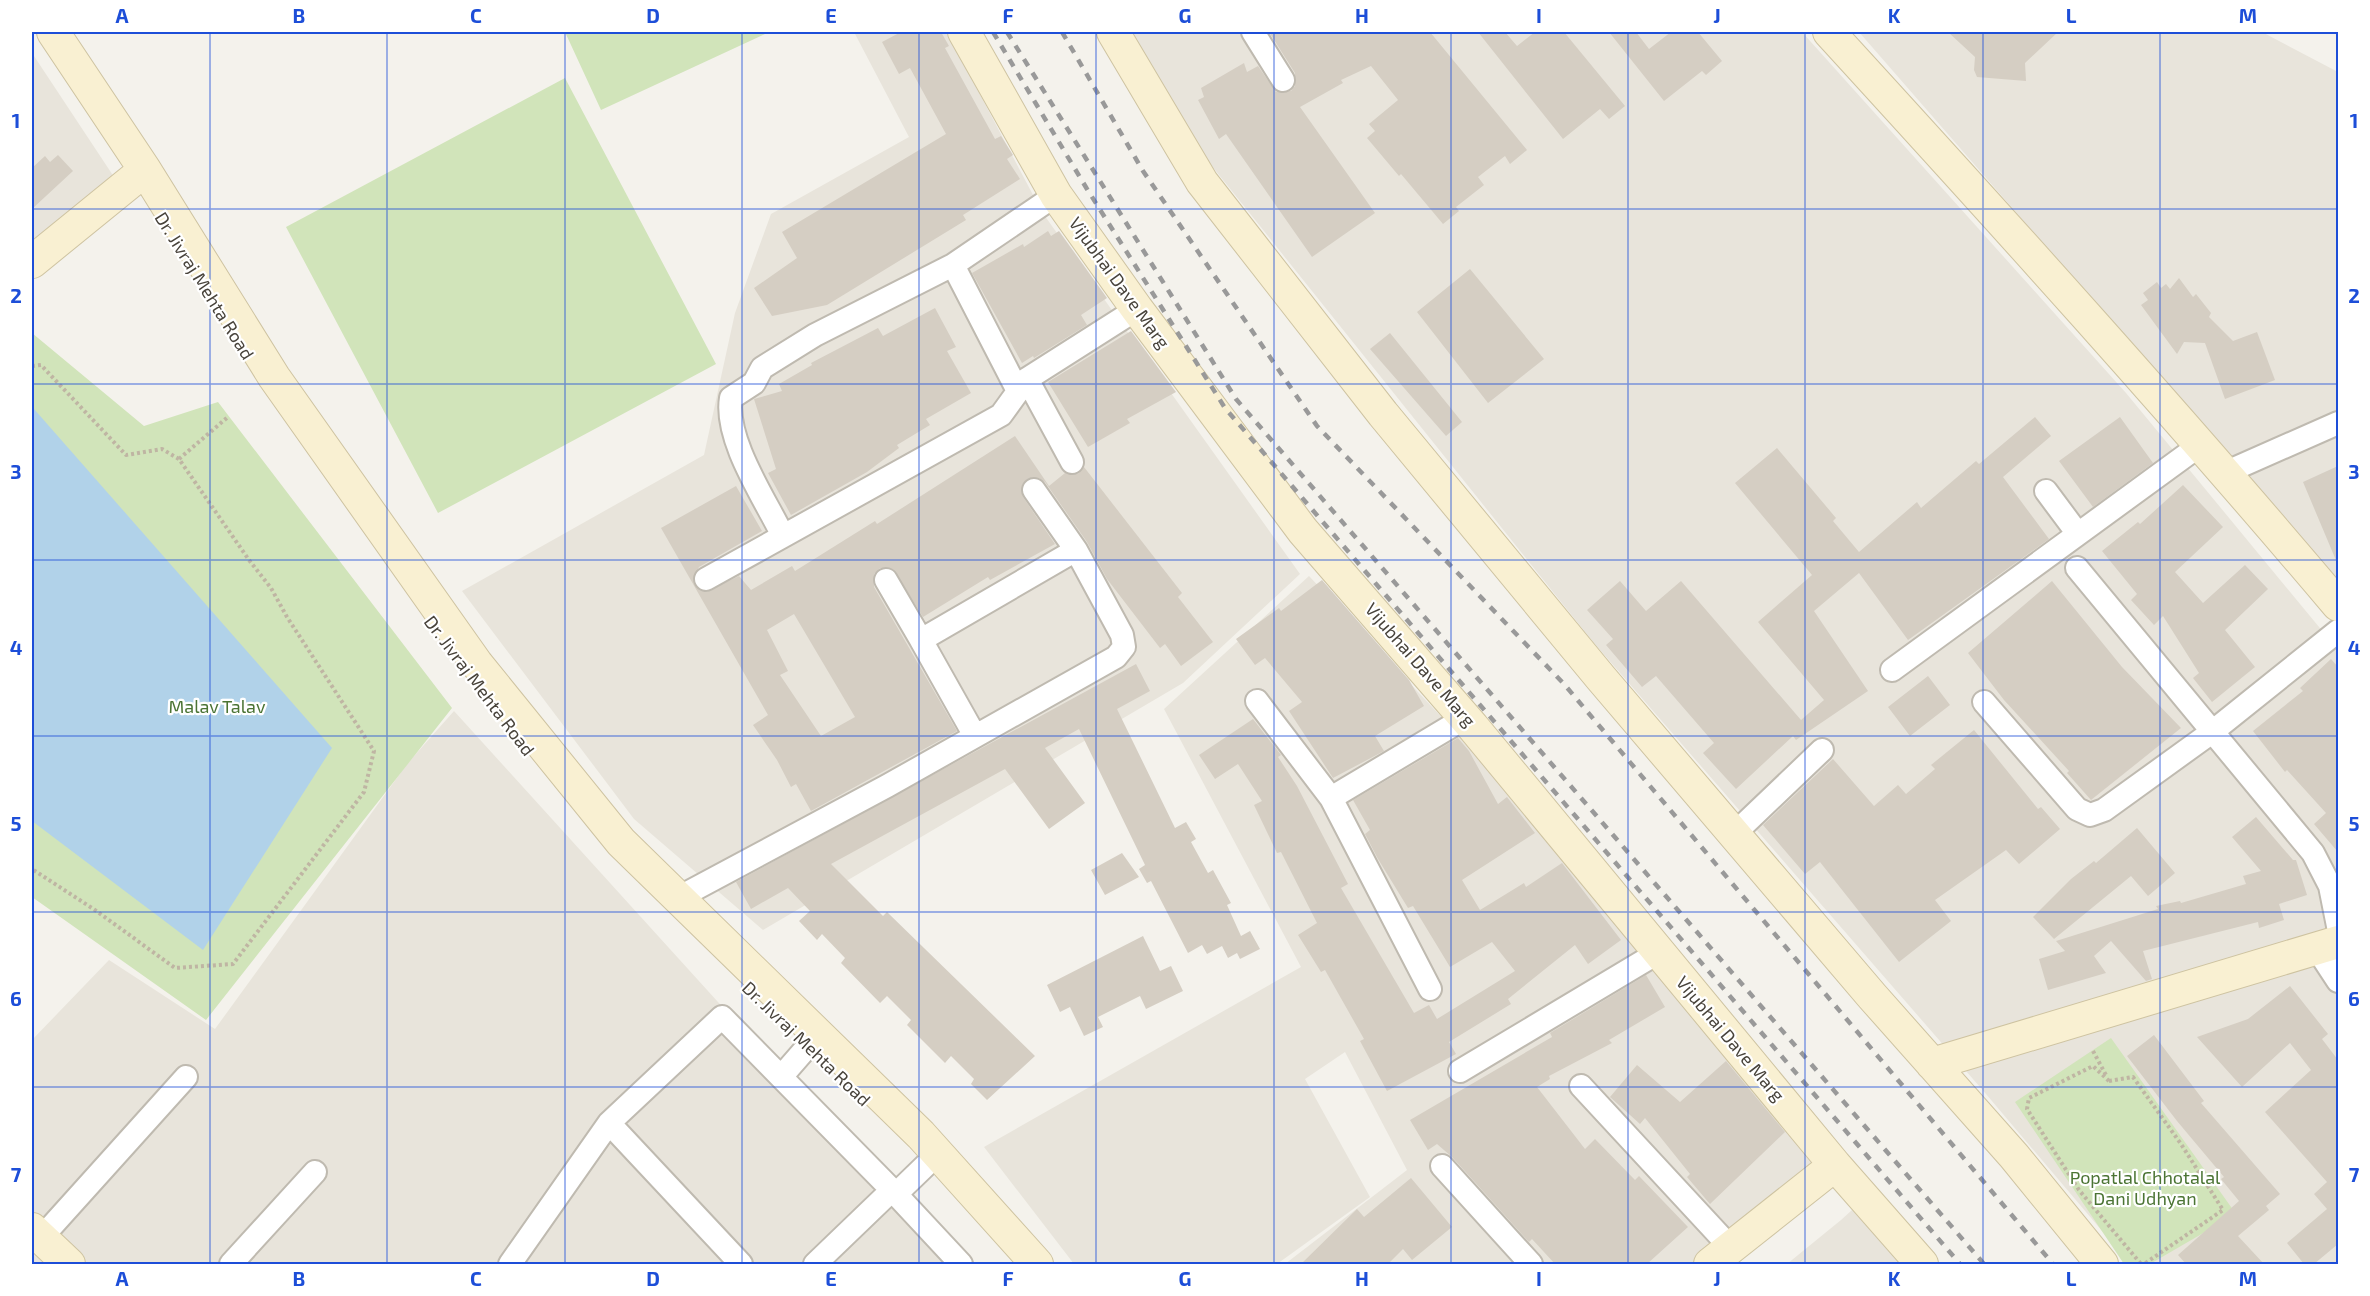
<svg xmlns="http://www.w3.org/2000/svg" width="2370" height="1296" viewBox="0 0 2370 1296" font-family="'Exo 2',sans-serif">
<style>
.residential{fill:#e8e4db}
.green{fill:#d1e4ba}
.water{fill:#b1d2e9}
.building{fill:#d5cec3;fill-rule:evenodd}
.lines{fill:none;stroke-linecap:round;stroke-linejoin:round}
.street-casing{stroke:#bfbab0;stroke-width:26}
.secondary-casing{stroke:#cec3a1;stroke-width:34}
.path{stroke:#bfb5a3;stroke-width:4;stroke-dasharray:3 3;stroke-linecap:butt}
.street{stroke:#fff;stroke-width:22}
.secondary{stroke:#f9f0d2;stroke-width:32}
.rail{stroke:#999;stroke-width:4.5;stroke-dasharray:8 8;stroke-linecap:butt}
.grid{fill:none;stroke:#1d4ed8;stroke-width:1.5;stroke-opacity:0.55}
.labels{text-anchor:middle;stroke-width:4.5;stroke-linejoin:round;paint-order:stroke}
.street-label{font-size:18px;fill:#48433b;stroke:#fff}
.park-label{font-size:18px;fill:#4b7434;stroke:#fff}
.neatline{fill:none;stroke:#1d4ed8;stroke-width:2}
.grid-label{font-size:20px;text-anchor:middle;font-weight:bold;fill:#1d4ed8}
</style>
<rect width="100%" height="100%" fill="#f4f2ec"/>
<!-- residential -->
<path class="residential" d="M854,32H947L1042,212L1300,574L1183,683L763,930L634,819L462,591L704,455L735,313L771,214L909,137Z
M1132,32H1802L2126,393L2338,650V1264H2130L1986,1094L1594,643L1203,155Z
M1859,32H2262L2338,72V582Z
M32,53L116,180L32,247Z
M1309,576L1465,742L1818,1164L1701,1264H1285L1407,1170L1345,1052L1305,1079L1370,1197L1277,1264H1074L984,1147L1301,967L1164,709Z
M454,711L747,1034L970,1264H32V1040L109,960L215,1029L407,764Z
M1852,1210L1901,1264H1787L1841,1220Z"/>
<!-- green -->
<path class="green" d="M565,32H764L765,34L601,110Z
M565,78L716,364L438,513L286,227Z
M32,333L144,426L218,402L452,708L206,1020L32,897Z
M2111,1038L2236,1214L2150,1264H2124L2015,1102Z"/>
<!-- water -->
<path class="water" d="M34,409L332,748L203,950L32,821V412Z"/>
<!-- building -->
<path class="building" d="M901,32H941L949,46L945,48L995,139L1001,136L1013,155L1007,159L1020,179L963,215L966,220L827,305L772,316L754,288L797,258L782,232L946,134L910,68L899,74L882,42Z
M1269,32H1430L1527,150L1510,164L1505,156L1478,177L1484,185L1456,207L1459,211L1443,224L1401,174L1399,176L1367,138L1375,131L1369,124L1398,100L1371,66L1341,80L1343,83L1300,107L1375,213L1312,257L1226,134L1219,139L1198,100L1204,97L1201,88L1244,63L1247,72L1258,66L1276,92L1291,91L1295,86V73Z
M1478,32H1505L1517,46L1535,32H1564L1625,106L1609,119L1600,109L1563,139Z
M1609,32H1636L1649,49L1671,32H1698L1722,61L1706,75L1702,71L1664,101Z
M1948,32H2058L2025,63L2026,81L1977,77L1974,70L1975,57Z
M58,155L73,171L32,209V168L45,156L50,162Z
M1048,231L1051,236L1059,231L1107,298L1081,315L1087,325L1034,358L1033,356L1022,363L972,273L1023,244L1024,247Z
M1470,269L1544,359L1488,403L1417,312Z
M2179,278L2193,297L2196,294L2211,313L2209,317L2233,341L2257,332L2275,380L2225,399L2205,343L2184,342L2177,354L2141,305L2148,300L2143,293L2157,282L2161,288L2166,284L2170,289Z
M935,308L956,347L947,351L971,393L926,419L930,425L897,445L899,448L867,472L791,515L768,473L776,469L754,399L782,391L779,384L812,365L811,363L878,328L883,336Z
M1131,331L1176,392L1127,419L1130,423L1088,447L1048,382Z
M1390,333L1462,422L1446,436L1370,349Z
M2035,417L2051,436L2003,477L2049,539L1908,640L1859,573L1814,611L1868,691L1796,740L1793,736L1736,789L1703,753L1714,743L1656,676L1642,687L1606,645L1613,639L1587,610L1620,581L1646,611L1681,581L1801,720L1824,700L1758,622L1812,575L1735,483L1777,448L1836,518L1833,521L1859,552L1917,502L1921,508L1976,461L1979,464Z
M2120,417L2153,463L2093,507L2059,461Z
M1015,436L1049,486L1065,473L1078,474L1084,467L1182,593L1178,597L1213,642L1181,666L1165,644L1160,648L1107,579L1087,542L1045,482L1039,478L1027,479L1022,485L1023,497L1055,544L990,580L988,577L923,617L893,569L880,568L874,574V587L957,731L811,811L796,784L791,787L777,760L753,725L768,715L661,528L736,486L762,531L699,567L693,579L699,590L706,592L739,576L751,590L792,566L795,571L875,521L877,524ZM794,614L855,717L821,736L780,675L788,671L767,630Z
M2338,466V565L2303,482Z
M2183,485L2223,527L2175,572L2203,603L2245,565L2268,589L2225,630L2255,667L2212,702L2193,678L2199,673L2163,616L2154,625L2131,600L2137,594L2102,551L2138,522L2140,524Z
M1322,580L1409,680L1424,706L1375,736L1384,751L1333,778L1289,711L1302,702L1265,658L1255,665L1236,639L1279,608L1281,611Z
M2052,581L2122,667L2181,728L2091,800L2067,773L2069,771L2004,700L1968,653Z
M2331,659L2338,667V852L2314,824L2326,813L2287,770L2285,772L2253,731L2303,691L2300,688Z
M1136,664L1150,691L1117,709L1175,828L1186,822L1196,839L1191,842L1208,873L1213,870L1231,903L1227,905L1241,936L1250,931L1260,949L1240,959L1237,953L1228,958L1222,946L1207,954L1202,945L1188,953L1151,881L1147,883L1139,869L1145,865L1079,729L1045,748L1085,803L1049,829L1005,769L831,864L883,916L887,912L1035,1056L987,1100L971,1084L974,1079L951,1056L945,1063L907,1025L911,1020L887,996L880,1003L841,963L845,958L822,934L817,940L799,921L810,911L788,888L751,909L736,882Z
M1928,676L1950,705L1910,736L1888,707Z
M1253,719L1281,755L1278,757L1297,786L1348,884L1341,888L1414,1013L1429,1005L1437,1019L1515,971L1492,942L1450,967L1413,906L1408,908L1378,859L1365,834L1370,830L1353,800L1458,738L1469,751L1498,804L1507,797L1535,833L1462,880L1480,910L1524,883L1526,887L1562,863L1621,940L1588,964L1575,945L1508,999L1511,1004L1449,1042L1456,1054L1387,1091L1360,1041L1364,1039L1325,970L1321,972L1298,935L1317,923L1281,852L1277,853L1254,805L1262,801L1238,764L1215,779L1199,755Z
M1974,730L2038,809L2041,807L2060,829L2019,864L2006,850L1935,900L1951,921L1899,962L1820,862L1805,874L1763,825L1833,759L1874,806L1898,785L1906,794L1935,769L1931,765Z
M2256,817L2293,860H2296L2307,895L2279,904L2284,920L2259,928L2258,922L2143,951L2152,979L2146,981L2111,941L2094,956L2106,973L2048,990L2039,959L2065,951L2056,941L2158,909L2156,906L2180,901L2181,903L2246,884L2243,876L2261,871L2232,837Z
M2137,828L2175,873L2148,896L2131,876L2054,939L2033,917L2071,879L2094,861L2096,863Z
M1122,853L1139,877L1105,895L1091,870Z
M1143,936L1160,971L1171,966L1183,991L1146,1009L1140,996L1098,1017L1103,1027L1084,1036L1070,1007L1060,1012L1047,985Z
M1646,975L1665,1007L1609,1040L1612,1043L1549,1076L1550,1079L1537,1087L1585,1149L1595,1139L1635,1180L1639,1176L1688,1227L1647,1264H1555L1532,1239L1529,1242L1452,1157L1437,1144L1428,1150L1410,1120L1552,1037L1550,1033Z
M2290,986L2328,1034L2322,1039L2338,1060V1244L2314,1264H2304L2287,1243L2327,1209L2314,1194L2327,1182L2265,1112L2311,1070L2290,1043L2242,1087L2197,1037L2248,1019Z
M2154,1035L2204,1101L2201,1103L2280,1194L2266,1206L2269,1210L2238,1236L2264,1264H2186L2178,1255L2239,1201L2221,1179L2224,1177L2177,1121L2127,1056Z
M1726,1061L1785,1132L1710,1204L1687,1177L1690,1174L1645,1118L1640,1124L1610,1097L1637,1065L1680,1102Z
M1411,1178L1452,1227L1412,1260L1403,1249L1388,1264H1301L1357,1209L1364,1217Z"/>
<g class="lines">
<defs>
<path id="street" d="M1253,32L1283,80
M953,265L1018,391
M1027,379L1072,462
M2227,472L2338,423
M1034,490L1076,550
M2046,491L2078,534
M783,536C765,499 724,439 731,398L754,383L762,368L815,335L953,265L1056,195
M2077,568L2313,853L2330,886L2338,926
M706,579L1001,415L1027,379L1137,309
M886,580L921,640
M1892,670L2200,445
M1257,701L1331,798L1430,989
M1984,702L2077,809L2090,815L2104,810L2212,732L2338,631
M1331,798L1465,718
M1734,834L1822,750
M678,898L887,786L1116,657L1124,647L1122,635L1076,550L921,640L975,736
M2317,949L2338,981
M1460,1071L1659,952
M781,1077L808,1046
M1581,1086L1732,1249
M609,1123L741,1264
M1442,1166L1531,1264
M892,1190L961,1264
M896,1194L926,1165
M41,1238L186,1077
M231,1264L315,1172
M510,1264L609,1123L722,1017L892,1190L815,1264"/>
<path id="secondary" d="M53,32L145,170L274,377L477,664L621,842L921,1135L1037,1264
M964,32L1056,195L1137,309L1303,531L1473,727L1835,1165L1922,1264
M1113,32L1202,182L1383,414L1601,678L1872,996L2014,1156L2102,1264
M1829,32C2001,220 2173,410 2338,605
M32,262L145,170
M1932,1064L2338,942
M32,1229L69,1264
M1710,1264L1835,1165"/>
</defs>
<!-- street casing -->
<use href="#street" class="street-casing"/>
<!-- secondary casing -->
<use href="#secondary" class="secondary-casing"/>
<!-- path -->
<path class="path" d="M32,366L41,365L126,455L162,449L179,459L249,560L271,588L287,617L374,751L364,792L233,964L175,968L95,910L32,869
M179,459L229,416
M2093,1051L2107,1077
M2109,1081L2093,1066L2029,1098L2027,1109L2079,1190L2141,1264
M2109,1081L2133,1077L2181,1144L2223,1210L2144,1264"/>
<!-- street -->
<use href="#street" class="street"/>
<!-- secondary -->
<use href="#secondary" class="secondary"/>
<!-- rail -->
<path class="rail" d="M993,32L1087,189L1225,408L1960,1264
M1007,32L1236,399L1984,1264
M1062,32L1143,171L1317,426L1564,684L2053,1264"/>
</g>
<!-- grid -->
<path class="grid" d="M210,32V1264M387,32V1264M565,32V1264M742,32V1264M919,32V1264M1096,32V1264M1274,32V1264M1451,32V1264M1628,32V1264M1805,32V1264M1983,32V1264M2160,32V1264M32,209H2338M32,384H2338M32,560H2338M32,736H2338M32,912H2338M32,1087H2338"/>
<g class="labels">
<!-- street labels -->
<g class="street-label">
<text transform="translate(1119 283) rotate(54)" y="6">Vijubhai Dave Marg</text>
<text transform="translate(204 286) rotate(58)" y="6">Dr. Jivraj Mehta Road</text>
<text transform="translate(1420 665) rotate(49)" y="6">Vijubhai Dave Marg</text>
<text transform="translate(479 686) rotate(53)" y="6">Dr. Jivraj Mehta Road</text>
<text transform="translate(1730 1039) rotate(50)" y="6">Vijubhai Dave Marg</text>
<text transform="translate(806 1044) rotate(44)" y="6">Dr. Jivraj Mehta Road</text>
</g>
<!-- park labels -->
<g class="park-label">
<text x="217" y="713">Malav Talav</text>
<text x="2145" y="1184">Popatlal Chhotalal<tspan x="2145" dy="21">Dani Udhyan</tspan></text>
</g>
</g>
<!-- border -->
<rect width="2370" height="1296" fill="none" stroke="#ffffff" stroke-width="66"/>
<rect x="33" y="33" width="2304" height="1230" class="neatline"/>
<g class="grid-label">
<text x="122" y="23">A</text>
<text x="299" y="23">B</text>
<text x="476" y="23">C</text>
<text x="653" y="23">D</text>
<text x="831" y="23">E</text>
<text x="1008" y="23">F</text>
<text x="1185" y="23">G</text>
<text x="1362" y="23">H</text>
<text x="1539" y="23">I</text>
<text x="1717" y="23">J</text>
<text x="1894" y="23">K</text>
<text x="2071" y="23">L</text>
<text x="2248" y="23">M</text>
<text x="16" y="128">1</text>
<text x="2354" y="128">1</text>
<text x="16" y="303">2</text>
<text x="2354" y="303">2</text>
<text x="16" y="479">3</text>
<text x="2354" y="479">3</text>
<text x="16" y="655">4</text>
<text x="2354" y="655">4</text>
<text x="16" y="831">5</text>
<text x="2354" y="831">5</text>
<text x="16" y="1006">6</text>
<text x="2354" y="1006">6</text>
<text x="16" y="1182">7</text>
<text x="2354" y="1182">7</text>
<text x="122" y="1286">A</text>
<text x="299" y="1286">B</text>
<text x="476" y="1286">C</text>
<text x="653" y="1286">D</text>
<text x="831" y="1286">E</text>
<text x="1008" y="1286">F</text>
<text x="1185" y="1286">G</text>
<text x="1362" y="1286">H</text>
<text x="1539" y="1286">I</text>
<text x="1717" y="1286">J</text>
<text x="1894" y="1286">K</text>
<text x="2071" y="1286">L</text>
<text x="2248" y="1286">M</text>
</g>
</svg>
